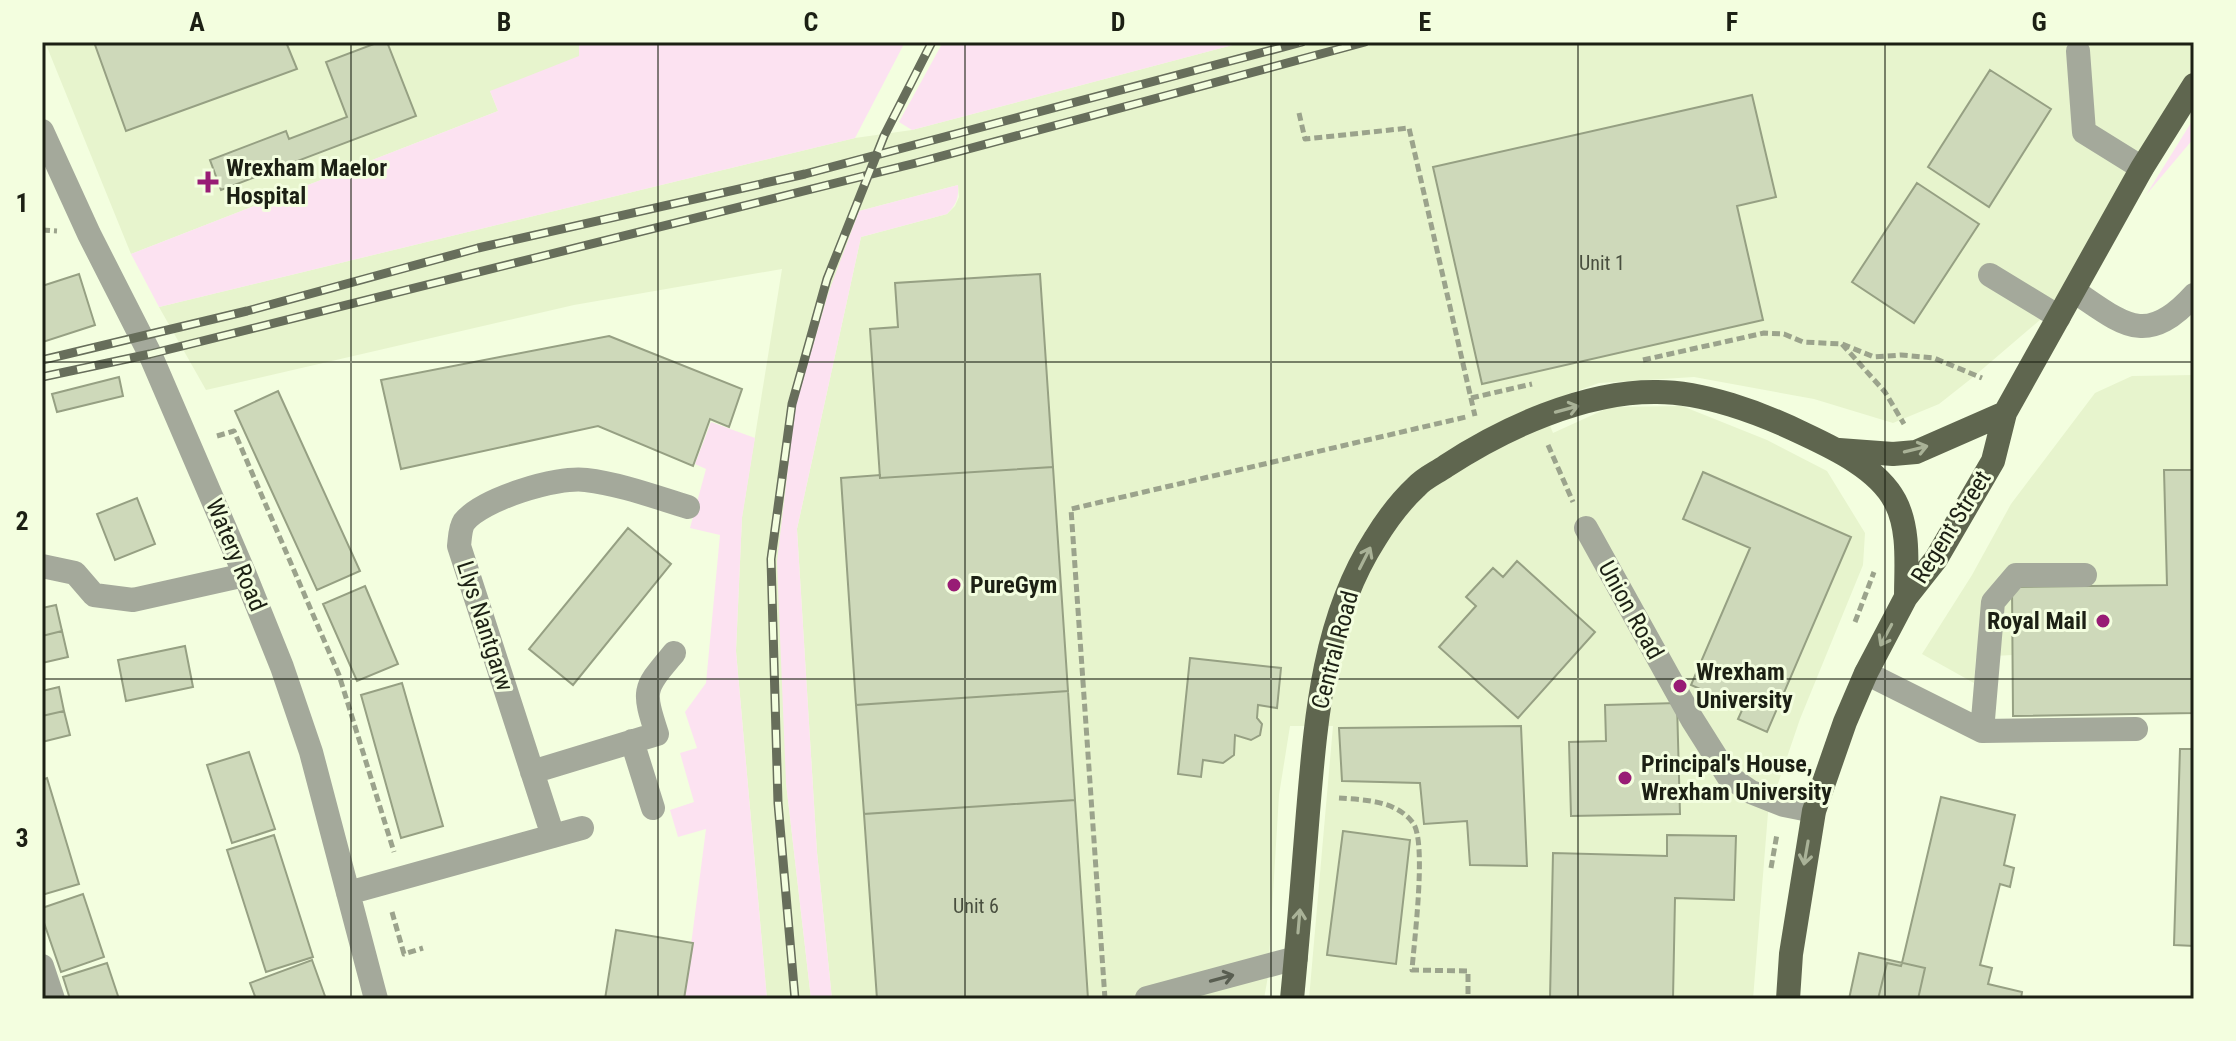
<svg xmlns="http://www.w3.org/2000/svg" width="2236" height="1041" viewBox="0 0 2236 1041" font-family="'Roboto Condensed',sans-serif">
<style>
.built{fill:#e7f4cd}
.green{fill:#fce2f1}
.building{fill:#ced9ba;stroke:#96a083;stroke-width:2}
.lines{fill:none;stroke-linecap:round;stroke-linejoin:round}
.path{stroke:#9ba38c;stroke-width:5;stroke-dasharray:8 4;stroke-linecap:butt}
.minor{stroke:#a4a99b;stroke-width:24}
.major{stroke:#5f664f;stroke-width:24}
.rail-casing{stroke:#676e5b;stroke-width:9}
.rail{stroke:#f3fedf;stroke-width:6;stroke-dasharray:18;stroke-linecap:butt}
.oneway{stroke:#a9b297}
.oneway2{stroke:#595e51}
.grid{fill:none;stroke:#1c2014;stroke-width:2;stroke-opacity:0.55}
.poi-dot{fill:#981c75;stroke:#f3fedf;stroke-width:3}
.labels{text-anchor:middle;stroke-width:6;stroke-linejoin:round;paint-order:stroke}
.number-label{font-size:20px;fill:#484e3e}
.poi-label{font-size:24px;font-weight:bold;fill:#1c2014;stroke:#f3fedf;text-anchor:start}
.street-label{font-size:24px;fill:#1c2014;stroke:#f3fedf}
.neatline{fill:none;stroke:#1c2014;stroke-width:3}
.grid-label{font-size:26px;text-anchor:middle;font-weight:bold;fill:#1c2014}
</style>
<rect width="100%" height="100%" fill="#f3fedf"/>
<!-- built -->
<path class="built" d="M45,42H857L490,91L498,111L131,254Z
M1244,42H2194V85L2074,291L1972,378L1939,404L1893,423L1814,399L1694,377L1599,383L1541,404L1553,433L1610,407L1682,406L1767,440L1827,471L1865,533L1863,565L1800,719L1768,813L1753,999H1309L1333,726H1290L1279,795L1268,976L1264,999H832L817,852L797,529L861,237L947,214L955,206L959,197L958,185L859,211L795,407L786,783L811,999H767L736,651L742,517L782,269L574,305L206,390L159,307L855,138L912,130Z
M2194,375V713L2013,716L2012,655L1976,657L1974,683L1922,654L1972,575L2011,504L2095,393L2132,376Z"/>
<!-- green -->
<path class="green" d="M579,42H905L855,138L159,307L131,254L498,111L490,91L579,56Z
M943,42H1244L912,130L899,122Z
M2194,118V138L2146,195Z
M958,185C959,198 956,205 947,214L861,237L797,529L817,852L832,999H811L786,783L777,562L795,407L828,294L859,211Z
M711,422L755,438L742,518L736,651L767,999H684L706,829L678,837L670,810L694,802L680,753L697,748L685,712L706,683L720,535L690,528L706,469L695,464Z"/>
<!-- building -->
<path class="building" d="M94,42H286L297,69L126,131Z
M379,42H387L416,116L221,190L210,160L286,131L289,139L347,117L326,62Z
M1990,70L2051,109L1989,207L1928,167Z
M1752,95L1776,197L1737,206L1763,320L1482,384L1433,167Z
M1917,183L1979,224L1914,323L1852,282Z
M79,274L95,325L43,342L42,286Z
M1040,274L1053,467L880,478L870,329L898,327L895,283Z
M609,336L742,389L729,427L710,419L693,466L598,426L401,469L381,380Z
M119,377L123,396L57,412L52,394Z
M278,391L360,571L317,590L235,411Z
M1053,467L1068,691L856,705L841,478L880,475V478Z
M2164,470H2194V713L2013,716L2012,587L2167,585Z
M1703,472L1851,537L1767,732L1738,719L1743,708L1691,685L1750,548L1683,519Z
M137,498L155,544L115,560L97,514Z
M628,528L671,564L573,685L529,649Z
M1517,561L1595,632L1518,718L1439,647L1476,606L1466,597L1493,568L1503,577Z
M365,586L398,664L357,681L323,604Z
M56,605L62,631L42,636V608Z
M62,631L68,657L42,663V636Z
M185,646L193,687L126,701L118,660Z
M1190,658L1281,668L1277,708L1258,705L1257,718L1262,724L1260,735L1251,740L1235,735L1234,755L1223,763L1203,760L1201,777L1178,774Z
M402,683L443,826L401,838L361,695Z
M59,687L64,711L42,716V691Z
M1068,691L1075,800L864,814L856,705Z
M1677,703L1680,814L1571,816L1569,742L1606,741L1605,705Z
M64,711L70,735L42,742V716Z
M1521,726L1527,866L1470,865L1467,821L1424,824L1420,783L1342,781L1339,728Z
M2180,749H2194V946L2174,945Z
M249,752L275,829L232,843L207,765Z
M47,778L79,884L42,895V780Z
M1941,797L2015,815L2004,865L2014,868L2010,887L2000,884L1980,965L1992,968L1988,984L2022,992L2021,999H1878L1887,963L1901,966L1902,963Z
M1075,800L1088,999H877L864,814Z
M1343,831L1410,840L1396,964L1327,955Z
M274,835L313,957L266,972L227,850Z
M1667,835L1736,836L1734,900L1675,898L1673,999H1550L1553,853L1667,856Z
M83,894L104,957L61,972L42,917V908Z
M616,930L693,943L684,999H605Z
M1859,953L1925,968L1918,999H1849Z
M312,960L326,999H256L250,983Z
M107,963L119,999H70L63,977Z"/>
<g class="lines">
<!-- path -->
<path class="path" d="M1299,113L1305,139L1409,128L1475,416
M42,230L57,231
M1842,344L1885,392L1904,424
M1643,360L1764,333L1784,334L1803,342L1842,344L1874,357L1901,355L1934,358L1982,378
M1471,398L1532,384
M217,436L234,431L339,675L394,852
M1548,445L1573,502
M1855,622L1874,572
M1339,798C1364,800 1396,800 1413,823C1427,842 1414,942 1412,970L1468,971V999
M1771,868L1777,834
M392,912L404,954L423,948
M1105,999L1071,509L1466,417"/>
<!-- minor -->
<path class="minor" d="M2078,51L2084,132L2142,168
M42,131L89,234L150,354L245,575L282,667L311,752L376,999
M1990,275L2059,317
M2074,291C2123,324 2146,348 2194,295
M1586,528L1692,719L1728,776L1751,792L1784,805L1814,811
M42,566L75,573L94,595L133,600L245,575
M1866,673L1982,731L1993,602L2016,575H2085
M1982,731L2136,729
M632,741L653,808
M532,772L657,734C642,688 644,689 674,653
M553,836L459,546C460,538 460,528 464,522C482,499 557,476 586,480C620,484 655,497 688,507
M348,893L582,828
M42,966L53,999
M1147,998L1296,958"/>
<!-- major -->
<path class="major" d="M1839,450L1893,454L1916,452L2005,413
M1292,999C1298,937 1303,875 1308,812C1316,719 1323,620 1375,539C1386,521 1401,501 1416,487C1424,478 1436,473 1446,466C1504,428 1583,392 1654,392C1702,391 1761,413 1804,434C1836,449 1878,469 1895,501C1910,529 1906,566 1906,597
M1788,999L1791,954L1814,811L1845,722L1866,673L1906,597L1936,559L1993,461L2005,413L2142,168L2194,85"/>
<defs>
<path id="rail" d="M42,360L247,311L478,248L805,174L1302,42
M42,377L150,354L916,163L1365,42
M795,999L778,803L771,559L792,404L827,279L884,136L932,42"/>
</defs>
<!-- rail casing -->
<use href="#rail" class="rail-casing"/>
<!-- rail -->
<use href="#rail" class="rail"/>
</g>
<!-- one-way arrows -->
<defs><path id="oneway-shaft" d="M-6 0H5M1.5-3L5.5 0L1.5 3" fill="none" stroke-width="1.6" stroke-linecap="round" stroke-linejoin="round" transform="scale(2)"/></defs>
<g class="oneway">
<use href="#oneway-shaft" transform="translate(1567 409) rotate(-15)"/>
<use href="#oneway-shaft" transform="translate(1916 449) rotate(-14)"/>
<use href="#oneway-shaft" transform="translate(1365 558) rotate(-63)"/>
<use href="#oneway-shaft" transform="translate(1886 635) rotate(118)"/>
<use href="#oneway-shaft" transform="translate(1806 853) rotate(100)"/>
<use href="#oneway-shaft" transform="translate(1299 921) rotate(-85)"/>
</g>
<use class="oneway2" href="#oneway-shaft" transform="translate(1222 978) rotate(-15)"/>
<!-- grid -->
<path class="grid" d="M351,42V999M658,42V999M965,42V999M1271,42V999M1578,42V999M1885,42V999M42,362H2194M42,679H2194"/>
<!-- markers -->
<g class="poi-dot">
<path d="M204 170h8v8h8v8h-8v8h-8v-8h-8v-8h8z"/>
<circle cx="954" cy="585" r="8"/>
<circle cx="2103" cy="621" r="8"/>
<circle cx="1680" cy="686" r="8"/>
<circle cx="1625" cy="778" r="8"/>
</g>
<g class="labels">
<!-- number labels -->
<g class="number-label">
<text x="1602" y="270">Unit 1</text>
<text x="976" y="913">Unit 6</text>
</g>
<!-- poi labels -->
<g class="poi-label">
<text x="226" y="176">Wrexham Maelor<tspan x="226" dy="28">Hospital</tspan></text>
<text x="970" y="593">PureGym</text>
<text x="2087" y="629" text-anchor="end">Royal Mail</text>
<text x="1696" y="680">Wrexham<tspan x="1696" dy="28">University</tspan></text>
<text x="1641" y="772">Principal's House,<tspan x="1641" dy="28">Wrexham University</tspan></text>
</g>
<!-- street labels -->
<g class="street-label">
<text transform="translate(1951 527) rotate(-58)" y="8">Regent Street</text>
<text transform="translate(236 555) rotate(67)" y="8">Watery Road</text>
<text transform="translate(1631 610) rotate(61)" y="8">Union Road</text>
<text transform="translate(485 626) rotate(72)" y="8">Llys Nantgarw</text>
<text transform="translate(1335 650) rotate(-75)" y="8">Central Road</text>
</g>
</g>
<!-- border -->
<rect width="2236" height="1041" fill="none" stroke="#f3fedf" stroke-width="88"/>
<rect x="44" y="44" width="2148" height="953" class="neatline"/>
<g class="grid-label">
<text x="197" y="31">A</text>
<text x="504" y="31">B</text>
<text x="811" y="31">C</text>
<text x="1118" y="31">D</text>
<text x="1425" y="31">E</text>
<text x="1732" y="31">F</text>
<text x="2039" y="31">G</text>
<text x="22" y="212">1</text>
<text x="22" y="530">2</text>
<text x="22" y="847">3</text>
</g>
</svg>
